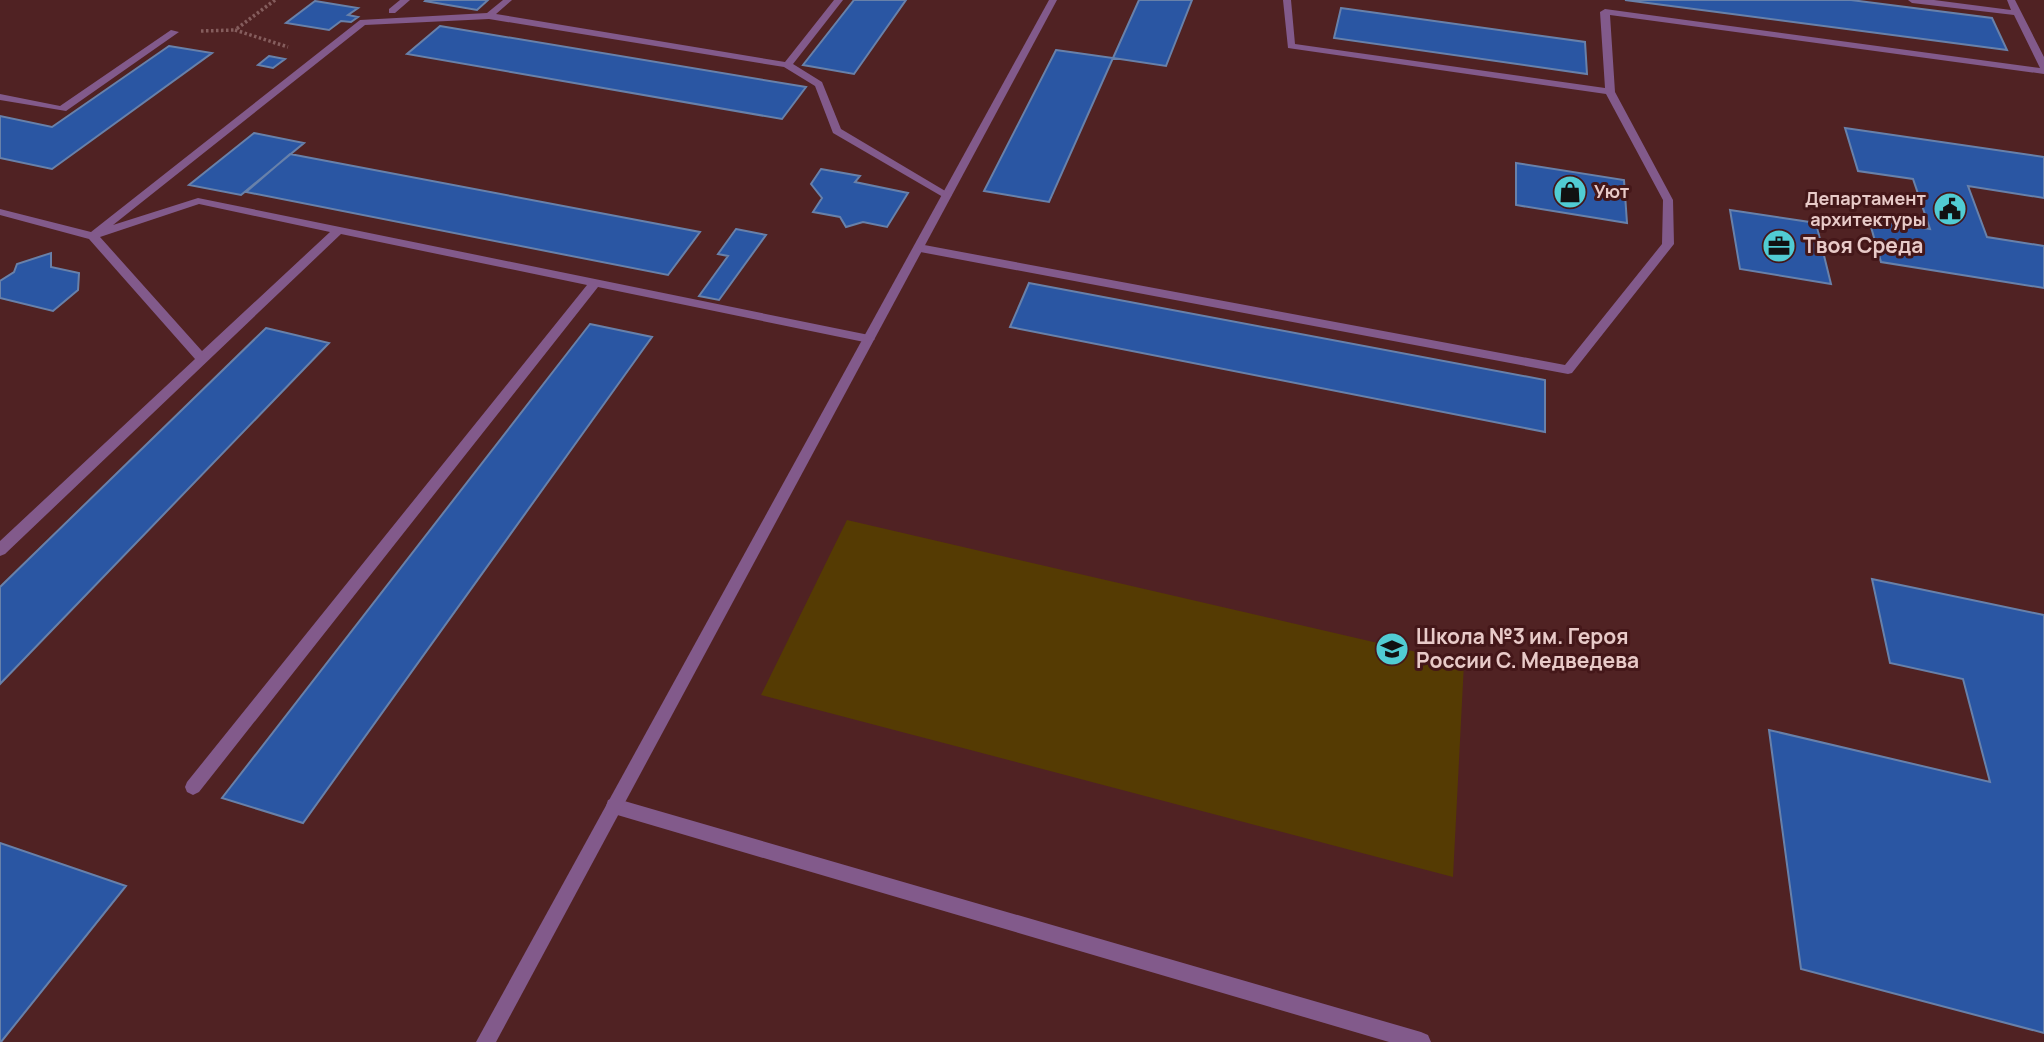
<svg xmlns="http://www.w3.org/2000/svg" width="2044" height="1042" viewBox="0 0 2044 1042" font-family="Manrope,sans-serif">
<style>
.green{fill:#553b03}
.building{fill:#2a56a3;stroke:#6881aa;stroke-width:2}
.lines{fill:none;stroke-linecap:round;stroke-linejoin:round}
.path{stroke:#855d5d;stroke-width:3.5;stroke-dasharray:2.5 2.5;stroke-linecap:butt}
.service{fill:#825a8b;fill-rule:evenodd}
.minor{fill:#825a8b;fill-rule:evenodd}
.labels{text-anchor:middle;stroke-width:6;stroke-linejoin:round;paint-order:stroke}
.far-poi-label{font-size:18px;font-weight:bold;fill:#e8cac8;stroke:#441719;text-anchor:start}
.poi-label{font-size:21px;font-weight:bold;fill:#e8cac8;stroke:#441719;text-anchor:start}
</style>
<rect width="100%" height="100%" fill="#502223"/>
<!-- green -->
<path class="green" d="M847,520L1464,663L1453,877L761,695Z"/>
<!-- building -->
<path class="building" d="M488,0L477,10L425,1L426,0Z
M854,0H906L854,74L803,65Z
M1139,0H1192L1166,66L1113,58Z
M1625,0H1851L1992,18L2007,50Z
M315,1L358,8L348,15L358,17L351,22L341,21L329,30L286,23Z
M1341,8L1585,42L1587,74L1334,38Z
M440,26L806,87L782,119L407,54Z
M169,46L212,53L52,169L0,158V116L52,127Z
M169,46L212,53L52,169L0,158V116L52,127Z
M1056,50L1113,58L1049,202L984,191Z
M269,56L285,59L273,68L258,65Z
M1845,128L2044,157V198L1968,186L1987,237L2044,246V288L1881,262L1869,220L1930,229L1913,179L1858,171Z
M254,133L304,143L241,195L189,185Z
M290,154L700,232L668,275L246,192Z
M1516,163L1624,180L1627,223L1516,205Z
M821,169L860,176L855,182L908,193L887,227L863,222L846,227L840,217L813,212L822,198L811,184Z
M1730,210L1816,223L1831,284L1740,269Z
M736,229L766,235L719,300L699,296L728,256L718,254Z
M51,253V267L79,273L78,290L53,311L0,298V281L14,272L17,264Z
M1029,283L1545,380V432L1010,327Z
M590,324L652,337L303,823L222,798Z
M266,328L329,343L0,684V587Z
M1872,579L2044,615V1033L1801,969L1769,730L1990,782L1963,679L1890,663Z
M0,843L126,886L1,1042H0Z"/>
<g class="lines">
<!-- path -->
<path class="path" d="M275,0L235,30L288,47
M201,31L235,30"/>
<!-- service -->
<path class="service" d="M400,0H410L395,13H389V9Z
M503,0H512L496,14L785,62L834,0H843L793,64L822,82L841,129L952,195L947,198L943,197L833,133L815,86L784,67L489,19L365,25L113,225L198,198L869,335L875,339L869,343L598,287L199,792L193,795L187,792L185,787L187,782L587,285L341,234L5,554L0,556V541L195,359L89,239L0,215V209L91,232L360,20L487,13ZM199,204L330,232L202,351L100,237Z
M1283,0H1291L1295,44L1605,88L1600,12L1605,9L2040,68L2014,15L1912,3L1908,0H1934L2011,10L2007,0H2015L2044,57V74L1610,15L1615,92L1673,200L1674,244L1572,373L1568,374L915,251L913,248L919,244L1565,365L1662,244L1663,200L1606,94L1288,48Z
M171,30L179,32L66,111L0,100V94L60,106Z
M614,798L1421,1032L1428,1035L1431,1042H1389L614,814L608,812L606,806L608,800Z"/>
<!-- minor -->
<path class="minor" d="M1049,0H1057L496,1042H476Z"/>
</g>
<!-- icons -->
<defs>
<symbol id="shop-disc" viewBox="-11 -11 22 22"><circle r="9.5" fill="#51ccd3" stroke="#441719"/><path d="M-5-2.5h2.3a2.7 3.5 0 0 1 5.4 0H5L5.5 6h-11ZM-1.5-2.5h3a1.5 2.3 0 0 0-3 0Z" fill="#111"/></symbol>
<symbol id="civic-disc" viewBox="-11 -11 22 22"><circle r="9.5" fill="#51ccd3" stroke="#441719"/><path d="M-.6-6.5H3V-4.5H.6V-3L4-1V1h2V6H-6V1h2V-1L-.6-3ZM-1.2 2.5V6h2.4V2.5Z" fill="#111"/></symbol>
<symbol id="office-disc" viewBox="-11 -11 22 22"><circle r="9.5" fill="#51ccd3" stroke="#441719"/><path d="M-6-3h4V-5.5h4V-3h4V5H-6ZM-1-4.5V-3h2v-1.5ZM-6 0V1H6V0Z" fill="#111"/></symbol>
<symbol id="school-disc" viewBox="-11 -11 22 22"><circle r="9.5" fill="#51ccd3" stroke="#441719"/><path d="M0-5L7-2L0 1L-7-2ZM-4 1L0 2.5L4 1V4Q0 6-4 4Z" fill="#111"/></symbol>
</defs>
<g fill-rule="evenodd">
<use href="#shop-disc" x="1551" y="173" width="38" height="38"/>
<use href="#civic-disc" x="1931" y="190" width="38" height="38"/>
<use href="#office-disc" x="1760" y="227" width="38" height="38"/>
<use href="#school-disc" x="1373" y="630" width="38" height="38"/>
</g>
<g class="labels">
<!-- far-poi labels -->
<g class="far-poi-label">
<text x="1594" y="198">Уют</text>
<text x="1926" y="205" text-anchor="end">Департамент<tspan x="1926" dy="21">архитектуры</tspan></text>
</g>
<!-- poi labels -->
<g class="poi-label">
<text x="1803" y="253">Твоя Среда</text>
<text x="1416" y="644">Школа №3 им. Героя<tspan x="1416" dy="24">России С. Медведева</tspan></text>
</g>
</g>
</svg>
